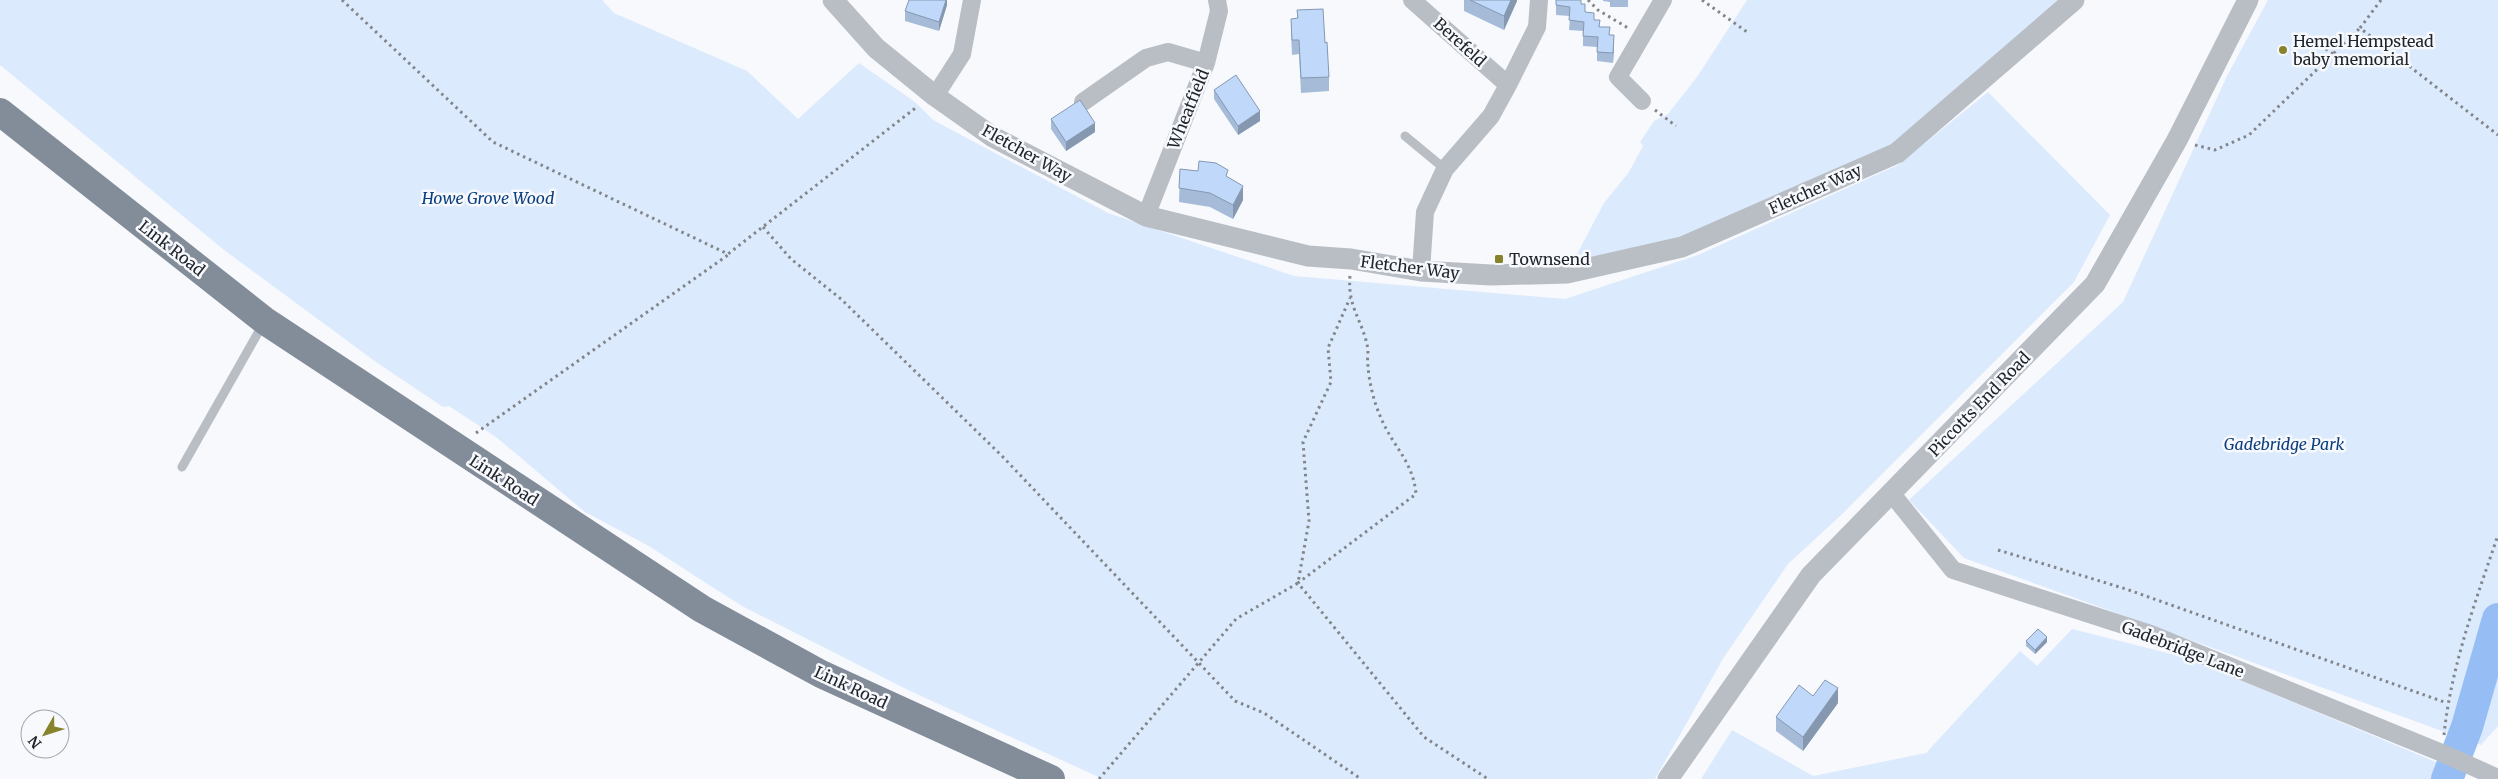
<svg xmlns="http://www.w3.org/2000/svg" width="2498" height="779" viewBox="0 0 2498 779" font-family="Merriweather,serif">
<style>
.green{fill:#dceafd}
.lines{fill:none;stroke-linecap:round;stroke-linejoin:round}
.river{stroke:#96bef5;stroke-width:32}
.path{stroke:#82858a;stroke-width:3;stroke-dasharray:2.5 4;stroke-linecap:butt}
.service{stroke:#b9bec5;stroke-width:9}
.minor{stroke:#b9bec5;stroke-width:18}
.tertiary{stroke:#b9bec5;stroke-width:21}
.primary{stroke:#838c99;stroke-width:28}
.wall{fill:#a5bbd8}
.shaded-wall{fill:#8698b0}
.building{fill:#c0d9fb;stroke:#8698b0}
.poi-dot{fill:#87832c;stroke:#f7f9fd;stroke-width:2}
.labels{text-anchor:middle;stroke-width:5;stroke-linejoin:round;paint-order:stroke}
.poi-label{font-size:16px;fill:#1f242a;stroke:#f7f9fd;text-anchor:start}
.street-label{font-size:16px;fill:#1f242a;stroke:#f7f9fd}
.park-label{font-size:16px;font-style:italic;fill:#0b3e7e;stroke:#f7f9fd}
</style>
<rect width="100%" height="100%" fill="#f7f9fd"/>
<!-- green -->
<path class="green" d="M0,0H602L614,13L747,71L798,119L859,63L915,102L933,120L1108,213L1294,276L1565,299L1698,255L1898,165L1988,92L2110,215L2074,282L1839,517L1788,564L1724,657L1655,779H1103L908,690L742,606L647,545L585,512L496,437L449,406L443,407L376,362L224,250L0,65Z
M1747,0H2074L1897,153L1682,247L1567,273L1604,203L1629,172L1643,146L1640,142L1654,121L1668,114L1697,77Z
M2268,0H2498V726L2481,745L1964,558L1909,500L2123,302L2227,76Z
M2072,629L2187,658L2448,767L2441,779H1701L1732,730L1813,776L1926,753L2020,651L2037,666Z"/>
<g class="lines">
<!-- river -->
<path class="river" d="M2447,779L2467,727L2498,619"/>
<!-- path -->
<path class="path" d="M342,0L493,142L728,254L918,106
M1588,0L1598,10L1628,28
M1702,0L1747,32
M2381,0L2360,28L2498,135
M2297,34L2315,41L2333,54
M1655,110L1676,126
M2195,145L2215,150L2249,135L2360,28
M763,227L791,259L841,299L1002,456L1235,701L1264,713L1361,779
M1350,276C1347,308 1364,322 1368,350C1368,355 1367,361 1368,366C1369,382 1374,403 1381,418C1393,447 1413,461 1416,494L1298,583L1424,737L1488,779
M476,433L728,255
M1998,550L2126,589L2447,703
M2444,735C2451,666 2476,600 2498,535
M1099,779L1236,619L1298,583L1309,521L1303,442L1331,382L1328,348L1350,298"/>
<!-- service -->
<path class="service" d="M1405,136L1445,169
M182,467L263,324"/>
<!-- minor -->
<path class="minor" d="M1412,0L1508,85
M935,96L962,54L972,0
M1642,101L1618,77L1663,0
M1083,102L1146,58L1168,52L1206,63
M1146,216L1206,63L1219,11L1217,0
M1421,271L1425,212L1445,169L1491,116L1508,85L1537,27L1539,0
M1892,494L1953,570L2151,634L2442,753L2498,778"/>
<!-- tertiary -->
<path class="tertiary" d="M833,0L876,48L935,96L993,137L1146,216L1308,256L1351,259L1421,271L1491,275L1567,273L1682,247L1897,153L2074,0
M1668,779L1811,575L2095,284L2177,140L2248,0"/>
<!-- primary -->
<path class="primary" d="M0,112L265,321L702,609L821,674L1051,779"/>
</g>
<!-- wall -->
<path class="wall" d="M947,0V5L939,31L905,21V11Z
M1464,0H1517V1L1504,30L1464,11Z
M1603,0H1628V7H1610V2L1603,1Z
M1582,4L1585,12L1594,20L1600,27L1610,35L1614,45L1613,63L1597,61V47L1583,46V31L1569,30L1570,16L1556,15V5Z
M1297,10L1325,43L1329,77V91L1301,93L1299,54L1292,55L1291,33V19L1297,18Z
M1214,90L1260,121L1238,135L1214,99Z
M1051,119L1095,132L1066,151L1051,129Z
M1180,169L1228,177L1243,200L1233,219L1210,207L1179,202Z
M2026,641L2047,642L2035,654L2026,646Z
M1813,696L1838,703L1803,751L1776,731V717Z"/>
<!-- shaded-wall -->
<path class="shaded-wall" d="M946,0H947V5L939,31V22Z
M1511,0H1517V1L1504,30V16Z
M1614,35V45L1613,63V53Z
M1260,111V121L1238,135V126Z
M1095,123V132L1066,151V142Z
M1243,186V200L1233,219V205Z
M2047,637V642L2035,654V650Z
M1838,688V703L1803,751V737Z"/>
<!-- building -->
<path class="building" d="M909,0H946L939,22L905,11Z
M1470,0H1511L1504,16Z
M1556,0H1581V4H1585V12L1594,13V20H1600L1599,27H1610L1609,35H1614L1613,53L1597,52L1598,37L1583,36L1584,22L1569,20L1570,7L1556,5Z
M1323,9L1325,43L1327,42L1329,77L1301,78L1299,40H1292L1291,19L1298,18L1297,10Z
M1236,75L1260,111L1238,126L1214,90Z
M1080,100L1095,123L1066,142L1051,119Z
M1199,161L1216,163L1228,170L1226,176L1243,186L1233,205L1210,193L1179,188L1180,169L1198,171Z
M2038,629L2047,637L2035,650L2026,641Z
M1825,680L1838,688L1803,737L1776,717L1799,685L1813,696Z"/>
<!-- markers -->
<g class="poi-dot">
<circle cx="2283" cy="50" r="5"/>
<rect x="1494" y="254" width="10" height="10" rx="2.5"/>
</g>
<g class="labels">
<!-- poi labels -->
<g class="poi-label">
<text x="2293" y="47">Hemel Hempstead<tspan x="2293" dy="18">baby memorial</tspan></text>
<text x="1509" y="265">Townsend</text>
</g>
<!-- street labels -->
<g class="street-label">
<text transform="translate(1460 42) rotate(42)" y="6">Berefeld</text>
<text transform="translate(1188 109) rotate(-68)" y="6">Wheatfield</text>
<text transform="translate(1027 153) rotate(29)" y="6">Fletcher Way</text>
<text transform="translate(1815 189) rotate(-24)" y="6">Fletcher Way</text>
<text transform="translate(172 248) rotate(38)" y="6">Link Road</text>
<text transform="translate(1410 267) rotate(7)" y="6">Fletcher Way</text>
<text transform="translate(1979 404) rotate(-46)" y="6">Piccotts End Road</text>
<text transform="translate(504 480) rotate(33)" y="6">Link Road</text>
<text transform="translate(2183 649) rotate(21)" y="6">Gadebridge Lane</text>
<text transform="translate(851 687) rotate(25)" y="6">Link Road</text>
</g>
<!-- park labels -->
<g class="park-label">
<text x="488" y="204">Howe Grove Wood</text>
<text x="2284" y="450">Gadebridge Park</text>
</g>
</g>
<!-- north arrow -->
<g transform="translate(45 734) rotate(231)"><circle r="24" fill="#f7f9fd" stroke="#a1a4a9"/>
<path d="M0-4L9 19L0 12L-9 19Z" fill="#87832c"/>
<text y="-8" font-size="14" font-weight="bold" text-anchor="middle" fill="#1f242a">N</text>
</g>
</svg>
